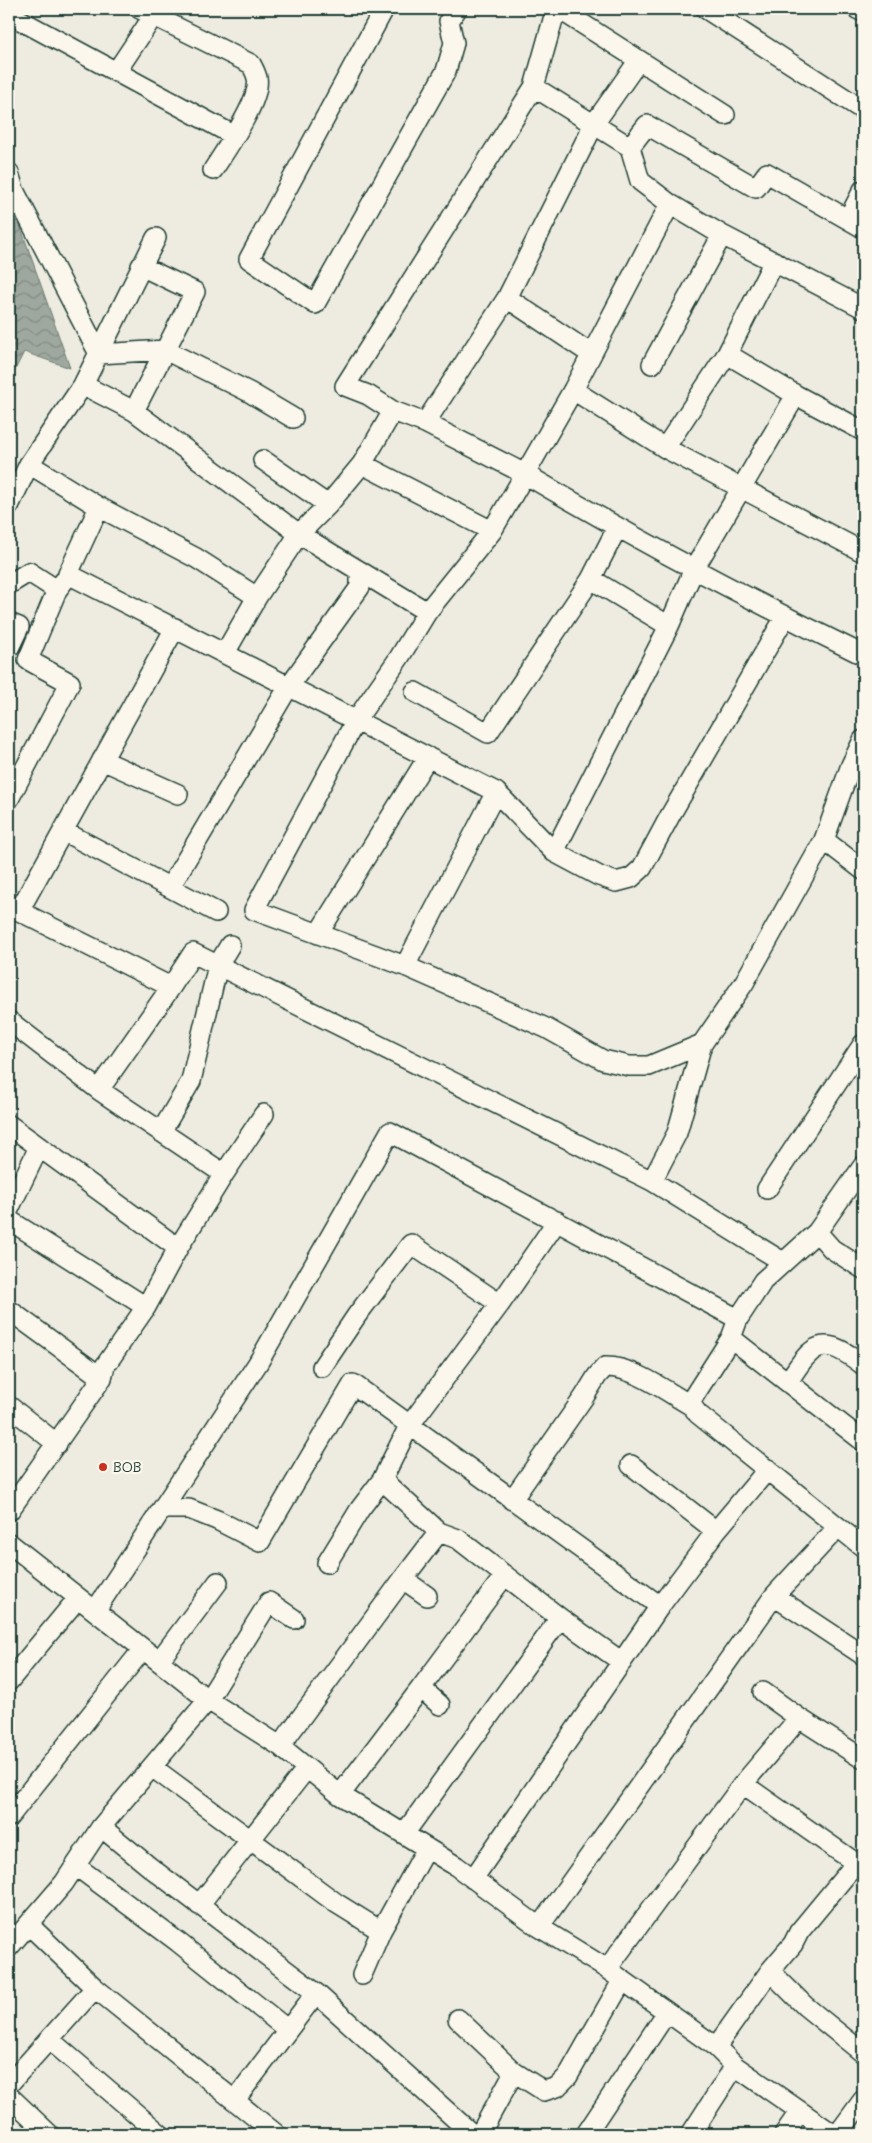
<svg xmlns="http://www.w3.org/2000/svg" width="872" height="2143" viewBox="0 0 872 2143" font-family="Mali,sans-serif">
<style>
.water{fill:url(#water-waves);stroke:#6c7d74}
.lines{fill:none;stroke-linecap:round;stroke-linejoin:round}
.minor-casing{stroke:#1f3d34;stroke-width:22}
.minor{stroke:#fbf7ec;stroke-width:19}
.poi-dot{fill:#c8321e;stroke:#fbf7ec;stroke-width:2}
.labels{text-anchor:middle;stroke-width:4.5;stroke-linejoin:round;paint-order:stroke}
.poi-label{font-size:14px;fill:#1f3d34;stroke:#fbf7ec;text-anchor:start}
</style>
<defs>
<pattern id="water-waves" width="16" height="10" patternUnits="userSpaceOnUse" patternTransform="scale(1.25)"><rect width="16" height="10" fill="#9fa89f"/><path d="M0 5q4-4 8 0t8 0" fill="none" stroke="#818a82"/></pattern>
</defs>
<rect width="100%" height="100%" fill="#eeece1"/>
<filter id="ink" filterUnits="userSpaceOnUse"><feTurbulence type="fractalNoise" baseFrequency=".02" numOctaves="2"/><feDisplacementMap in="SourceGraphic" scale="10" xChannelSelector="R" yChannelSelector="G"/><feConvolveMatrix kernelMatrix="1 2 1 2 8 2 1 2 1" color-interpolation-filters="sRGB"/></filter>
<g filter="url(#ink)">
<!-- water -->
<path class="water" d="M9,194L70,368L24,352L9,382Z"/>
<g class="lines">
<defs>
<path id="minor" d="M140,9L251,64C253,68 256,73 257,78C262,99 225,151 213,170
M384,9L249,259L315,304L446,71L454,43L449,21L457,9
M559,9L725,115
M706,9L863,110
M857,9L863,12
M9,14L235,136
M116,72L158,9
M534,87L556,9
M630,147L647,125L756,188L767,173L863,228
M9,173L14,190L99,354L165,350L249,392L293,418
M848,219L863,190
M507,298L591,354
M727,354L796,395L863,431
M652,364L722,235
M83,385L134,411L299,534L427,612
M573,390L665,448L863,552
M134,411L195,292L141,266
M393,411L368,395L345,386L534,87L630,147L640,181L670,204L722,235L863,308
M425,423L507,298L594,124L639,60
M665,448L727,354L774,261
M263,460L328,505L362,464L393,411L425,423L525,474L573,390L670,204
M29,464L99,507L68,574L496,792L554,852L599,876L616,882L631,878L642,868L671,814L785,617
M362,464L492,531
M9,506L29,464L83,385L156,238
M99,507L196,558L257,597
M591,579L669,626
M9,581L11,583L29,572L57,590L64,581
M9,623L19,627L9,648
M225,653L257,597L299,534L328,505
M415,692L488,733L591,579L617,528
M102,760L178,794
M9,799L70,683L28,660L57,590
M63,831L216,912
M824,840L863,870
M554,852L669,626L694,569L796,395
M170,887L289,686L360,587V571
M9,906L171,987L193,953L652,1181L783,1262
M19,911L175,628
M318,934L428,757
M405,966L496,792
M9,1021L99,1090L224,1174L178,1248L146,1307L105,1366L102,1378L9,1511
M702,1044L649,1066H629L603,1060L546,1028L405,966L254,910L356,720L399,658L427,612L492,531L525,474C635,539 748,599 863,655
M99,1090L171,987
M9,1125L178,1248
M161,1132L191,1081L218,965L230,945
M863,1166L817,1232L763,1281L738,1319L731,1338L692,1399V1406L698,1414L863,1547
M224,1174L264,1114
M652,1181L677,1133L702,1044L744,983L824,840L851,765L863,740
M767,1189L863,1044
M9,1209L39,1147
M9,1220L146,1307
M817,1232L832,1249L863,1269
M9,1310L102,1378
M731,1338L863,1441
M322,1367L357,1315L411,1244L500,1304
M788,1382C813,1342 823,1334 863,1365
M9,1406L57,1444
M382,1480L439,1532L458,1539L560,1618
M512,1500L584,1397L597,1376L605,1367C633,1366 667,1392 692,1406
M162,1509L258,1363L390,1132L738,1319
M716,1531L768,1469
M9,1543L208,1700L280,1746L340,1795L456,1866L539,1927L607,1969L716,2047L735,2066L833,2134
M327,1563L360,1509L382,1480L409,1426L500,1304L557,1221
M403,1579L439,1532
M774,1596L838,1527
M95,1611L162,1509H189L217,1520L260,1542L353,1384L660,1606
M159,1661L218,1582
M9,1681L78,1598
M421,1688L505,1575
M763,1692L799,1718L863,1759
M280,1746L403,1579L427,1596
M152,1767L336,1903L381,1931
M743,1784L799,1718
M340,1795L421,1688L440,1705
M9,1817L143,1649
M101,1827L151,1868L316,1993
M404,1834L560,1618L622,1662
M76,1866L178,1942L288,2030
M473,1879L660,1606L716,1531L631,1465
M199,1905L307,1768
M29,1925L95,1988L276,2134
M539,1927L774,1596L863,1655
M9,1947L64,1883L101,1827L208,1700L269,1602L294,1619
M607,1969L743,1784L863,1868
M770,1971L805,2006L863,2053
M362,1975L381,1931L427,1848
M458,2019L514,2072L544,2091L557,2087L568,2076L622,1981
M50,2040L160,2134
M716,2047L770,1971L793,1944L799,1932L856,1863
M9,2084L95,1988
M9,2096L49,2134
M235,2100L316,1993L472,2134
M480,2134L514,2072
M586,2134L667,2012
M691,2134L735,2066
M784,2134L800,2111
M838,2134L863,2100"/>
</defs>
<!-- minor casing -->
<use href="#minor" class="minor-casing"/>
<!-- minor -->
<use href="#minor" class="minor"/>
</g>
</g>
<!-- markers -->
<circle class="poi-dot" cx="103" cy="1467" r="5"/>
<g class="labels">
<!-- poi labels -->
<g class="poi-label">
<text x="113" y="1472">BOB</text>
</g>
</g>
<!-- margin -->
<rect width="872" height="2143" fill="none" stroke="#fbf7ec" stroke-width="30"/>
<rect x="15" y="15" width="842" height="2113" fill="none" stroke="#1f3d34" stroke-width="2" filter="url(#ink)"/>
</svg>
